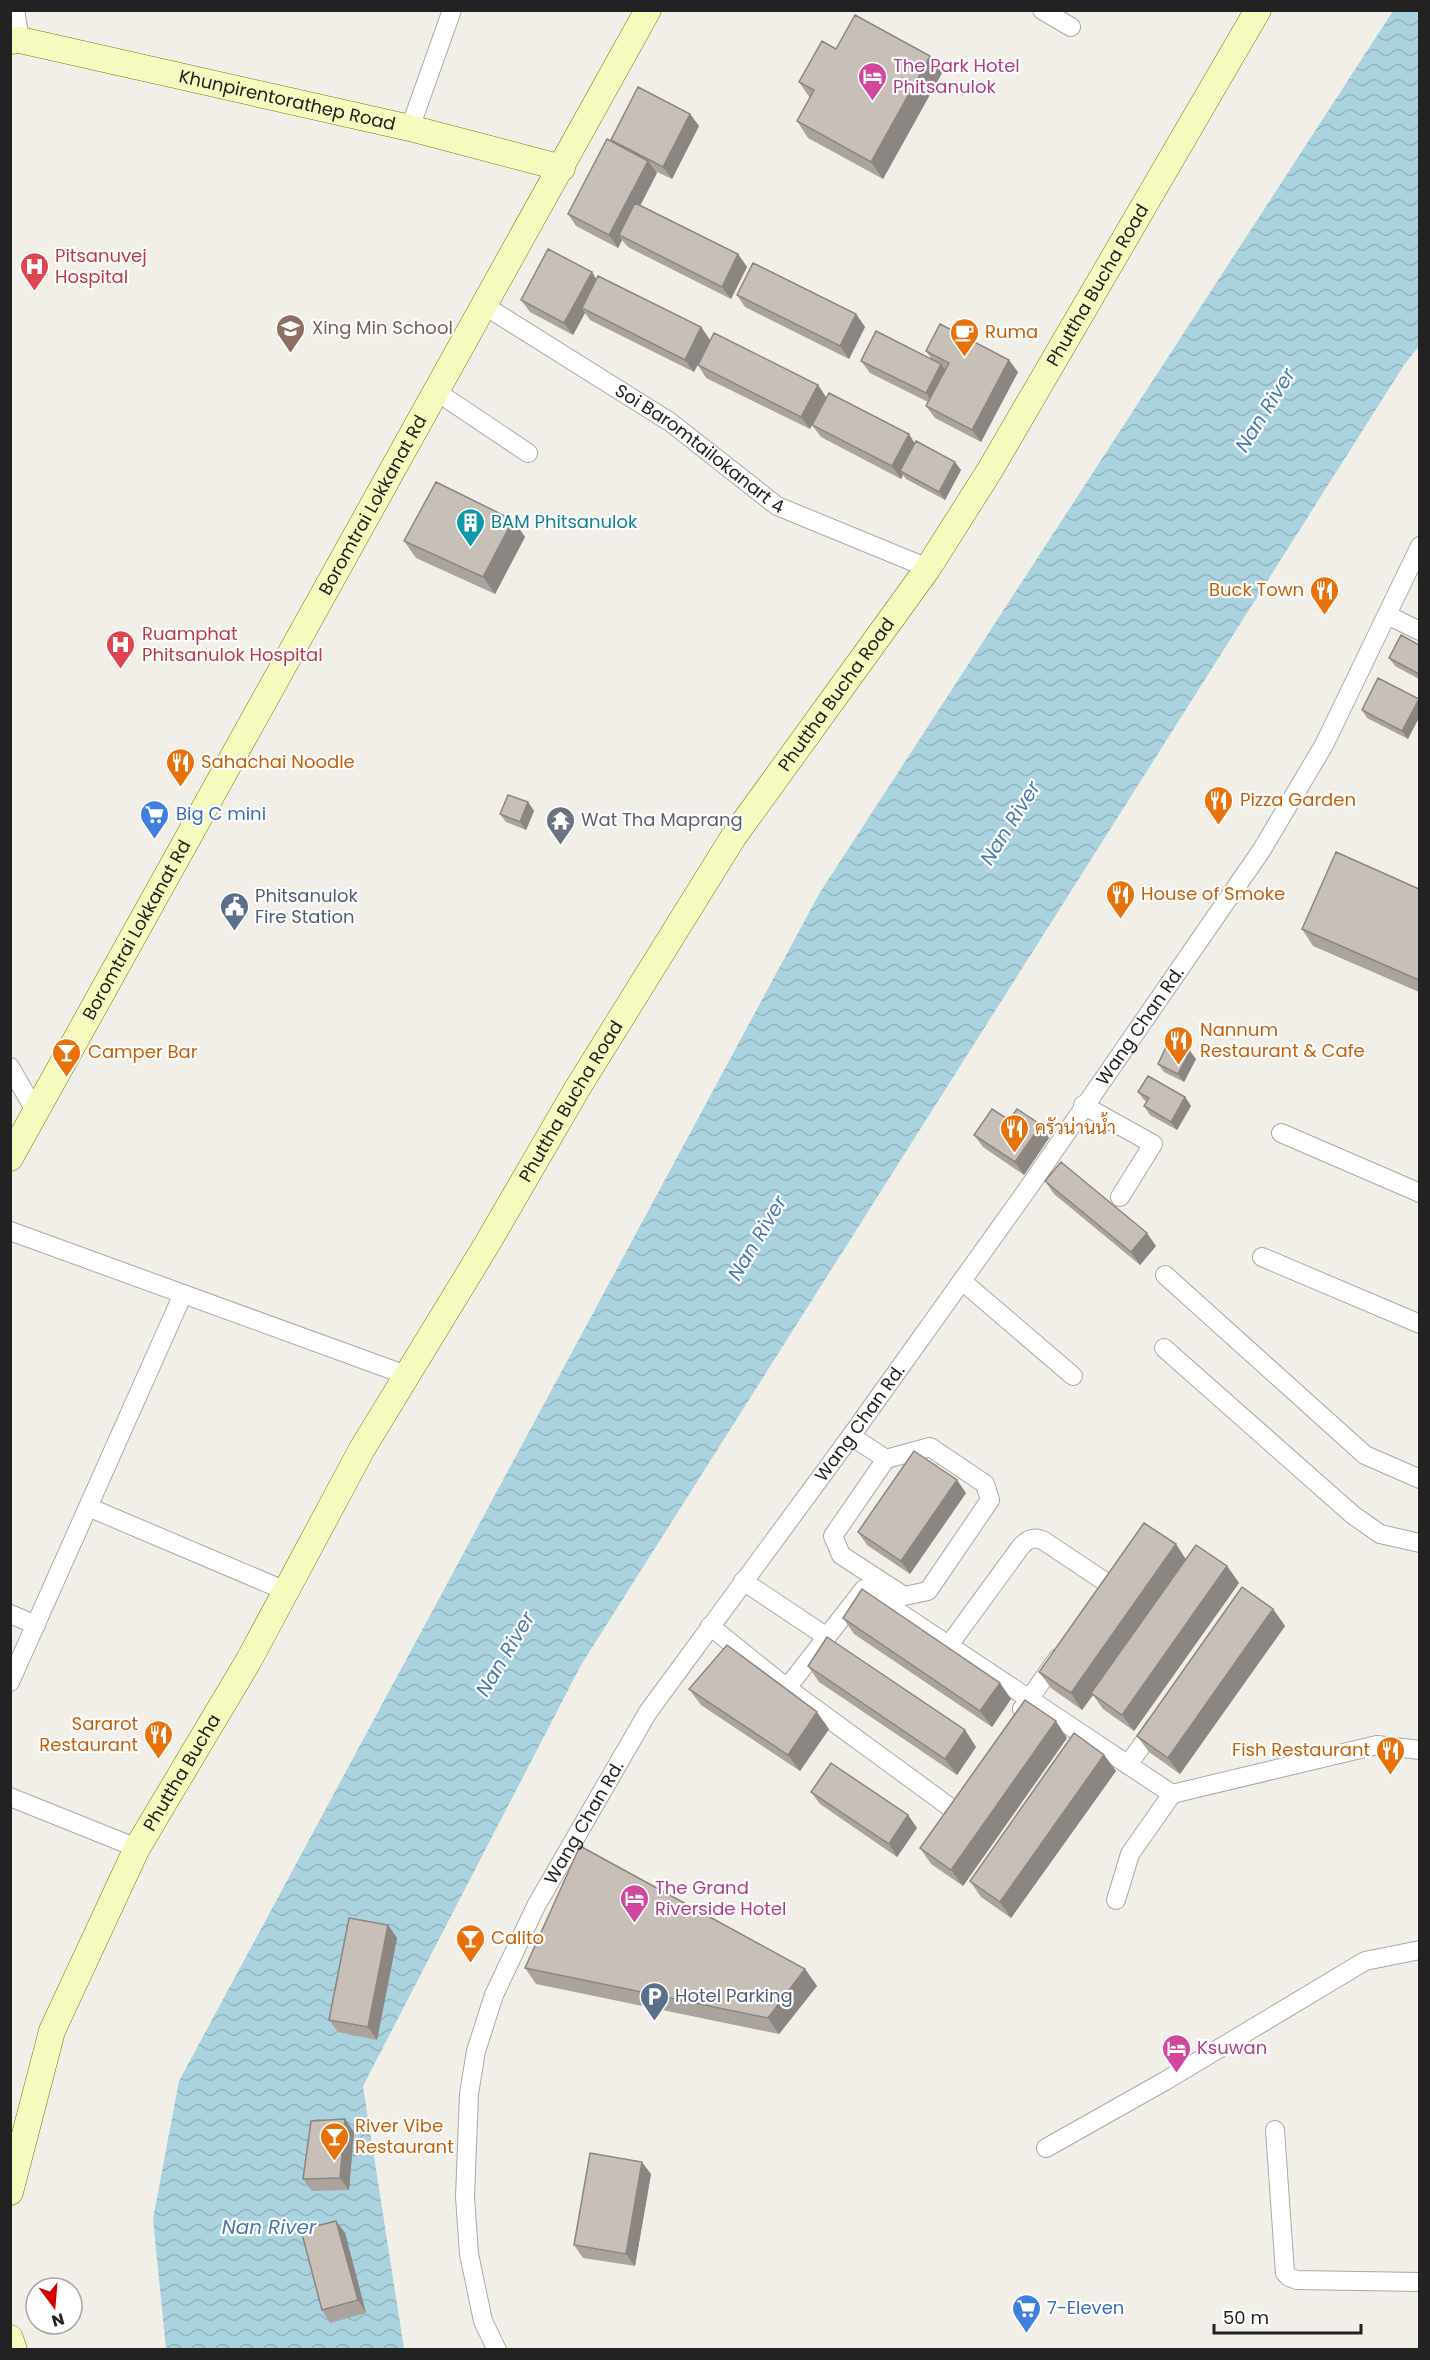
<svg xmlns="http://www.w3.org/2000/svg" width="1430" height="2360" viewBox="0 0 1430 2360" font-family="Poppins,Sarabun,sans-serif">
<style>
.water{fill:url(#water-waves)}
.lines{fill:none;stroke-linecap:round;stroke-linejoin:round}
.street-casing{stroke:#a9a9a9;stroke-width:20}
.secondary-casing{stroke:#707d05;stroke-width:27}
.street{stroke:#fff;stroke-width:18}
.secondary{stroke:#f7fabf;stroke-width:26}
.wall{fill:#aba49e}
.shaded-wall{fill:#8b8681}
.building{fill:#c7bfb8;stroke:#8b8681;stroke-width:1.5}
.labels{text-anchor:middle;stroke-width:4.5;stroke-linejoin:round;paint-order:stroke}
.hotel-label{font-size:18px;fill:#b23c85;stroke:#fff;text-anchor:start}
.street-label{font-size:18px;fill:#222;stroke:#fff}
.health-label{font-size:18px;fill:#be3a42;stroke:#fff;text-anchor:start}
.education-label{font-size:18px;fill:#785e54;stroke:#fff;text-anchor:start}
.food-label{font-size:18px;fill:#c56008;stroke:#fff;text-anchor:start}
.culture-label{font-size:18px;fill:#0d838f;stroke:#fff;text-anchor:start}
.shop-label{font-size:18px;fill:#366cbe;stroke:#fff;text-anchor:start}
.worship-label{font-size:18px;fill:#5b616d;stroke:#fff;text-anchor:start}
.service-label{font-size:18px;fill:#4e5e75;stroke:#fff;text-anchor:start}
.water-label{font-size:20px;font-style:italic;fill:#4a7aab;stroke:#fff}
</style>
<defs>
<pattern id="water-waves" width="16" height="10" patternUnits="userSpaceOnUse" patternTransform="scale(1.5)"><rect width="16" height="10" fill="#aad3df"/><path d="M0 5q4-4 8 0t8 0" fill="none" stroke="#92b5bf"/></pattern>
</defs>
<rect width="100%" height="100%" fill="#f2efe9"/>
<!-- water -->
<path class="water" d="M1393,11H1419V346L1404,365L581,1665L363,2086L404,2349H166L153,2219L179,2081L819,894Z"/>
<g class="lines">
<defs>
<g id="street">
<path d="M15,10L20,40"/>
<path d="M1042,10L1071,27"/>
<path d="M410,128L452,10"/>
<path id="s1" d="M485,306L670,422L777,506L928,568"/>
<path d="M437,392L528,453"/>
<path d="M1387,615L1420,631"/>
<path d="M10,1067L36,1112"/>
<path d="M1083,1105L1153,1144L1120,1197"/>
<path d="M1281,1133L1420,1193"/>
<path d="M10,1231L406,1375"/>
<path d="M1262,1257L1420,1324"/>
<path d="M1165,1275L1365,1455L1420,1479"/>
<path d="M962,1281L1073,1376"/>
<path d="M1164,1348L1353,1515L1380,1534L1420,1543"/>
<path d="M851,1436L886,1459L833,1536L841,1555L904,1596L928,1591L990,1500L985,1484L930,1447L886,1459"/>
<path d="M88,1507L286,1591"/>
<path d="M743,1581L827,1637"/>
<path d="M10,1614L36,1625"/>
<path d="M710,1626L787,1688L951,1808"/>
<path d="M949,1645L1019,1549C1026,1540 1033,1535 1044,1541L1110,1585"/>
<path d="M10,1682L183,1294"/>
<path d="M787,1688L864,1589L1172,1794"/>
<path d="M1022,1709L1058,1658"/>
<path d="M1128,1765L1156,1725"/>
<path d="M10,1797L137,1848"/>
<path d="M1116,1900L1130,1854L1172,1794L1377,1745L1420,1750"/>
<path d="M1275,2130L1285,2273L1289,2277L1297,2280L1420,2282"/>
<path d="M1046,2148L1165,2081L1365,1961L1420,1950"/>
<path id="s2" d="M497,2350L483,2321L469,2254L465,2197L469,2094L476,2051L494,1995L536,1906L648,1712L851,1436L1029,1187L1261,851L1324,745L1420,546"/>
</g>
<g id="secondary">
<path id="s3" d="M10,41L20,40L410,128L562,168"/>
<path id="s4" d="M10,1158L648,10"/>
<path id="s5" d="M10,2192L52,2031L137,1848L249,1660L362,1449L487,1244L577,1089L734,836L928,568L990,470L1258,10"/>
<path d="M10,2338L14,2350"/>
</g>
</defs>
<!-- street casing -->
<use href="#street" class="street-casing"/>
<!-- secondary casing -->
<use href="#secondary" class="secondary-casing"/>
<!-- street -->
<use href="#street" class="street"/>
<!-- secondary -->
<use href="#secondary" class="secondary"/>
</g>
<!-- wall -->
<path class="wall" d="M836,49L930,56L942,73L883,179L808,138L797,121L810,98L799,82Z
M690,114L699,126L672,179L655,171L657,173L640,205L738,254L747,267L731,299L628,247L622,240L618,248L576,226L568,214L613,142L611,140Z
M592,272L596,279L701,327L710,340L694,372L590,320L585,313L573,335L530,312L521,300Z
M737,295L856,314L865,327L849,359L745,307Z
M926,351L1018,372L981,442L935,418L926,406L928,402L870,373L861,361L931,358Z
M698,365L818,385L826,397L915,443L961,470L945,500L906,479L903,475L901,479L821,437L812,425L810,429L706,378Z
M513,520L525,537L495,594L416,558L404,541Z
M1419,645V679L1395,666L1389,658Z
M1419,699L1408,739L1367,718L1362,710Z
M528,802L534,811L526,830L506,822L500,814Z
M1419,889V992L1313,946L1302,929Z
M1196,1059L1184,1082L1164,1072L1158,1064Z
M1138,1092L1185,1097L1191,1106L1177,1130L1150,1115L1144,1106L1147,1102L1144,1100Z
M1009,1120L1041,1125L1049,1138L1024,1175L983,1147L974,1135Z
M1045,1181L1156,1246L1140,1265L1054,1194Z
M966,1493L910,1574L867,1545L858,1532Z
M1186,1559L1227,1566L1239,1583L1134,1731L1103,1709L1093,1695L1082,1710L1051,1688L1039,1672Z
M1273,1609L1285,1626L1180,1774L1149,1752L1137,1736Z
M843,1618L1000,1683L1011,1699L992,1727L854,1634Z
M808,1666L965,1730L976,1747L957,1775L819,1682Z
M689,1689L829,1729L800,1771L701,1705Z
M1067,1738L963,1886L931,1864L920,1848Z
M1104,1755L1116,1771L1011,1918L981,1897L970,1881Z
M811,1792L908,1815L917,1828L897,1857L820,1804Z
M388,1925L397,1938L377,2040L338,2032L329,2020Z
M525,1968L805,1969L817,1986L779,2034L536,1984Z
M354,2132L349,2190L312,2191L303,2179Z
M651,2174L635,2266L583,2258L574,2245Z
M336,2221L345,2233L366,2313L330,2323L322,2310Z"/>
<!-- shaded-wall -->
<path class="shaded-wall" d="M930,56L942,73L883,179L871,162Z
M690,114L699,126L672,179L663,167Z
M648,161L657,173L624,237L619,235L622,240L618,248L609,235Z
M738,254L747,267L731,299L722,287Z
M592,272L600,285L582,308L585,313L573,335L564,323Z
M856,314L865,327L849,359L840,346Z
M701,327L710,340L694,372L685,360Z
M1009,360L1018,372L981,442L972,430Z
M941,364L950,376L935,406L926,393Z
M818,385L826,397L810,429L801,417Z
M909,434L917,447L900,471L903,475L901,479L892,466Z
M955,462L961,470L945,500L939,492Z
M513,520L525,537L495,594L483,577Z
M1419,699V718L1408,739L1402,731Z
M528,802L534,811L526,830L520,822Z
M1190,1051L1196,1059L1184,1082L1178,1074Z
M1185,1097L1191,1106L1177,1130L1171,1122Z
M1041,1125L1049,1138L1024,1175L1015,1162Z
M1147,1233L1156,1246L1140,1265L1131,1252Z
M957,1480L966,1493L910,1574L901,1561Z
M1176,1544L1187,1561L1091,1693L1093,1695L1082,1710L1071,1693Z
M1227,1566L1239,1583L1134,1731L1122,1715Z
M1273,1609L1285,1626L1180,1774L1168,1758Z
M1000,1683L1011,1699L992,1727L980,1711Z
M817,1712L829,1729L800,1771L788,1755Z
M1056,1721L1067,1738L963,1886L951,1870Z
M965,1730L976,1747L957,1775L945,1759Z
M1104,1755L1116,1771L1011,1918L1000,1902Z
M908,1815L917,1828L897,1857L889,1844Z
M388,1925L397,1938L377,2040L368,2027Z
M805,1969L817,1986L779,2034L768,2018Z
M345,2119L354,2132L349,2190L340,2178Z
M642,2162L651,2174L635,2266L626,2254Z
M336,2221L345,2233L366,2313L358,2300Z"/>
<!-- building -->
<path class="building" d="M855,15L930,56L871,162L797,121L814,90L799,82L822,41L836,49Z
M638,87L690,114L663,167L611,140Z
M607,139L648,161L609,235L568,214Z
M635,203L738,254L722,287L619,235Z
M548,249L592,272L564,323L521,300Z
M753,263L856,314L840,346L737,295Z
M598,276L701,327L685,360L582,308Z
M940,324L1009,360L972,430L926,406L949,363L926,351Z
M876,331L941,364L926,393L861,361Z
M714,333L818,385L801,417L698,365Z
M829,393L909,434L892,466L812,425Z
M916,441L955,462L939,492L900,471Z
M436,482L513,520L483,577L404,541Z
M1401,635L1419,645V674L1389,658Z
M1378,678L1419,699L1402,731L1362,710Z
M508,795L528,802L520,822L500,814Z
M1336,852L1419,889V980L1302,929Z
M1169,1041L1190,1051L1178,1074L1158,1064Z
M1148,1076L1185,1097L1171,1122L1144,1106L1149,1098L1138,1092Z
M992,1109L1009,1120L1017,1109L1041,1125L1015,1162L974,1135Z
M1061,1162L1147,1233L1131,1252L1045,1181Z
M914,1451L957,1480L901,1561L858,1532Z
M1144,1523L1176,1544L1071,1693L1039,1672Z
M1196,1545L1227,1566L1122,1715L1091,1693Z
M1242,1587L1273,1609L1168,1758L1137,1736Z
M862,1589L1000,1683L980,1711L843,1618Z
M827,1637L965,1730L945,1759L808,1666Z
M727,1645L817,1712L788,1755L689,1689Z
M1025,1700L1056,1721L951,1870L920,1848Z
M1074,1733L1104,1755L1000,1902L970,1881Z
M831,1763L908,1815L889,1844L811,1792Z
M580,1846L805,1969L768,2018L525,1968Z
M349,1918L388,1925L368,2027L329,2020Z
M345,2119L340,2178L303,2179L311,2121Z
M590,2153L642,2162L626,2254L574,2245Z
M336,2221L358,2300L322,2310L301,2230Z"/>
<!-- icons -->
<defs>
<symbol id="hotel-pin" viewBox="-11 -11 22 30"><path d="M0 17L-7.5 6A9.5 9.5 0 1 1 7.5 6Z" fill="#d1479c" stroke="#fff"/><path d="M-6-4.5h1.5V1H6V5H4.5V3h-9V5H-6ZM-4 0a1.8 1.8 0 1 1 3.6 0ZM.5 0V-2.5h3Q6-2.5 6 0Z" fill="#fff"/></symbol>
<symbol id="hospital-pin" viewBox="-11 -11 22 30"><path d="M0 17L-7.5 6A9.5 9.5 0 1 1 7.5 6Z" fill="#e0444e" stroke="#fff"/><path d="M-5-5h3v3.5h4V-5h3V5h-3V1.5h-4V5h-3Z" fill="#fff"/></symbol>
<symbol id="school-pin" viewBox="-11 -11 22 30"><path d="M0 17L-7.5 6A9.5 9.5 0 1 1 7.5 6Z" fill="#8d6e63" stroke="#fff"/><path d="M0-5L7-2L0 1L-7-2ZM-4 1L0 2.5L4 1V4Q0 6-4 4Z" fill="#fff"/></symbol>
<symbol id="cafe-pin" viewBox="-11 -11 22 30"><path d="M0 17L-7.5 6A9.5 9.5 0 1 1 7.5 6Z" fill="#e8710a" stroke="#fff"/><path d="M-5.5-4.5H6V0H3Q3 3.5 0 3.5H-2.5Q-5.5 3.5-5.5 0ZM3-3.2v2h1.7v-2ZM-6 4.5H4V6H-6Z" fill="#fff"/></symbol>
<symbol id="building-pin" viewBox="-11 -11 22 30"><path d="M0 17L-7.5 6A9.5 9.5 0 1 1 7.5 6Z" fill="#0f9aa8" stroke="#fff"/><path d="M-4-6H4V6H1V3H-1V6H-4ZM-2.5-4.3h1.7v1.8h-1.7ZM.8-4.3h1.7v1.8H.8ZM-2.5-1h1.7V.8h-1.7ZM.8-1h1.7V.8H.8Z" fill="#fff"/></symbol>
<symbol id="restaurant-pin" viewBox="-11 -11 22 30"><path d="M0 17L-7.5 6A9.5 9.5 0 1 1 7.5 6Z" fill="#e8710a" stroke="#fff"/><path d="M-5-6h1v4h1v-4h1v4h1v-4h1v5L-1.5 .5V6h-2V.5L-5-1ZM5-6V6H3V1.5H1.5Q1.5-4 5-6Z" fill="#fff"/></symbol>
<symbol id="supermarket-pin" viewBox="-11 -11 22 30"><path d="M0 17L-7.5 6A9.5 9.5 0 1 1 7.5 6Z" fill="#3f7fe0" stroke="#fff"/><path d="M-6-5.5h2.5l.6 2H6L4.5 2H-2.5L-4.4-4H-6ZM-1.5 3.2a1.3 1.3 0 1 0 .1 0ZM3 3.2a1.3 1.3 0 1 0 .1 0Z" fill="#fff"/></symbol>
<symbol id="temple-pin" viewBox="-11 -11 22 30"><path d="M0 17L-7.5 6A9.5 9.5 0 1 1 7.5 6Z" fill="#6b7280" stroke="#fff"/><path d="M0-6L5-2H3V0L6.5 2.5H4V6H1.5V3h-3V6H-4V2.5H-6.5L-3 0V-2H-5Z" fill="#fff"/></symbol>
<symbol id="civic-pin" viewBox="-11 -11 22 30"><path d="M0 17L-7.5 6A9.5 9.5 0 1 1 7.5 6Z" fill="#5c6f8a" stroke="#fff"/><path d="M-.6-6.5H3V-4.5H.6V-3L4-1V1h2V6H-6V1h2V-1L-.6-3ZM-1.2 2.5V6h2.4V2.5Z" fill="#fff"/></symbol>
<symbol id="bar-pin" viewBox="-11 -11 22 30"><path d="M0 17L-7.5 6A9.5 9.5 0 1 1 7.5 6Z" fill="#e8710a" stroke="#fff"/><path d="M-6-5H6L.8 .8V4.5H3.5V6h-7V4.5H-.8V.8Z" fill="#fff"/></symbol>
<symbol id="parking-pin" viewBox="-11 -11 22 30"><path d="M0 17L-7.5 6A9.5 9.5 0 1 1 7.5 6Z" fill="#5c6f8a" stroke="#fff"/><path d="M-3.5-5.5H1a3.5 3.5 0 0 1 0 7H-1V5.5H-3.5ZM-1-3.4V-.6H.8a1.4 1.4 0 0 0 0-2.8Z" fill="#fff"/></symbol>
</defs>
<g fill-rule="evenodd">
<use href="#hotel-pin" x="856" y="60" width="33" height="45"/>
<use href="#hospital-pin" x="18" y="250" width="33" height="45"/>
<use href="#school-pin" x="274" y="312" width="33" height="45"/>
<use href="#cafe-pin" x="948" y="316" width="33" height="45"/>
<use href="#building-pin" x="454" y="506" width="33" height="45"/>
<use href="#restaurant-pin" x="1308" y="574" width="33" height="45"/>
<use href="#hospital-pin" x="104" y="628" width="33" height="45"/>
<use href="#restaurant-pin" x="164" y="746" width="33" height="45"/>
<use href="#restaurant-pin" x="1202" y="784" width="33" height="45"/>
<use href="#supermarket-pin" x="138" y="798" width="33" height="45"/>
<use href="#temple-pin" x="544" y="804" width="33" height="45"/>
<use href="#restaurant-pin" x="1104" y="878" width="33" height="45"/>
<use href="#civic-pin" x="218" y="890" width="33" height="45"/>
<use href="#restaurant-pin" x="1162" y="1024" width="33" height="45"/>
<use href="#bar-pin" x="50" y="1036" width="33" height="45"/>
<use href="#restaurant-pin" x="998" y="1112" width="33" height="45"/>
<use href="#restaurant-pin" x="142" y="1718" width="33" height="45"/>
<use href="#restaurant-pin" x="1374" y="1734" width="33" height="45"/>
<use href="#hotel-pin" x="618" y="1882" width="33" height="45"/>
<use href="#bar-pin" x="454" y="1922" width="33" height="45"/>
<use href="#parking-pin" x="638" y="1980" width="33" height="45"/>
<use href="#hotel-pin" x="1160" y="2032" width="33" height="45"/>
<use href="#bar-pin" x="318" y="2120" width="33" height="45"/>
<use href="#supermarket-pin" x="1010" y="2292" width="33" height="45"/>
</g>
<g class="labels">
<!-- hotel labels -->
<g class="hotel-label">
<text x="893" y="72">The Park Hotel<tspan x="893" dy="21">Phitsanulok</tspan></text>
<text x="655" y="1894">The Grand<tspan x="655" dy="21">Riverside Hotel</tspan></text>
<text x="1197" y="2054">Ksuwan</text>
</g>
<!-- street labels -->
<g class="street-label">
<text dy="6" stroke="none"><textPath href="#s3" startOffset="284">Khunpirentorathep Road</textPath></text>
<text dy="6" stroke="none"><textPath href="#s5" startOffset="2204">Phuttha Bucha Road</textPath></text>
<text dy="6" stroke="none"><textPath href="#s1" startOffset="258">Soi Baromtailokanart 4</textPath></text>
<text dy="6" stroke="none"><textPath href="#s4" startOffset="747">Boromtrai Lokkanat Rd</textPath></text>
<text dy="6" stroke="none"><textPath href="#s5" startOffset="1718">Phuttha Bucha Road</textPath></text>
<text dy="6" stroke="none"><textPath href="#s4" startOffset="261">Boromtrai Lokkanat Rd</textPath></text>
<text dy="6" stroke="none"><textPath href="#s2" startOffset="1530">Wang Chan Rd.</textPath></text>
<text dy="6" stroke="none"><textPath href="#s5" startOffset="1232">Phuttha Bucha Road</textPath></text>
<text dy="6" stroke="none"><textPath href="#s2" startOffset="1044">Wang Chan Rd.</textPath></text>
<text dy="6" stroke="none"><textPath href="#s5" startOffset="456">Phuttha Bucha</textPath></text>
<text dy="6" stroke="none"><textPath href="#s2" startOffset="558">Wang Chan Rd.</textPath></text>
</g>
<!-- health labels -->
<g class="health-label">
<text x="55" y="262">Pitsanuvej<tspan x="55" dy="21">Hospital</tspan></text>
<text x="142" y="640">Ruamphat<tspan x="142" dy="21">Phitsanulok Hospital</tspan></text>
</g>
<!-- education labels -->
<g class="education-label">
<text x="312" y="334">Xing Min School</text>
</g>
<!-- food labels -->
<g class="food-label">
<text x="985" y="338">Ruma</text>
<text x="1304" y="596" text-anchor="end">Buck Town</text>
<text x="201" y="768">Sahachai Noodle</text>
<text x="1240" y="806">Pizza Garden</text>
<text x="1141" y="900">House of Smoke</text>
<text x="1200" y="1036">Nannum<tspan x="1200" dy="21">Restaurant &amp; Cafe</tspan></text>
<text x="88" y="1058">Camper Bar</text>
<text x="1035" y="1134">ครัวน่านน้ำ</text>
<text x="138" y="1730" text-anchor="end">Sararot<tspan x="138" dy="21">Restaurant</tspan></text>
<text x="1370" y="1756" text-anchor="end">Fish Restaurant</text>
<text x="491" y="1944">Calito</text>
<text x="355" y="2132">River Vibe<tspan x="355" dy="21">Restaurant</tspan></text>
</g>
<!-- culture labels -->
<g class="culture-label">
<text x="491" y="528">BAM Phitsanulok</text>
</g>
<!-- shop labels -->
<g class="shop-label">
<text x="176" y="820">Big C mini</text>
<text x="1047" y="2314">7-Eleven</text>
</g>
<!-- worship labels -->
<g class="worship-label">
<text x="581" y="826">Wat Tha Maprang</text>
</g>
<!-- service labels -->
<g class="service-label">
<text x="255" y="902">Phitsanulok<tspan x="255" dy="21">Fire Station</tspan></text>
<text x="675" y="2002">Hotel Parking</text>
</g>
<!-- water labels -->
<g class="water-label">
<text transform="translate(1265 410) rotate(-58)" y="7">Nan River</text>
<text transform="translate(1010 823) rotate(-58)" y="7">Nan River</text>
<text transform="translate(757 1238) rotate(-59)" y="7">Nan River</text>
<text transform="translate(505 1654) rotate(-59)" y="7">Nan River</text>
<text x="269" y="2234">Nan River</text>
</g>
</g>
<!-- border -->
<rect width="1430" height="2360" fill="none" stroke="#222222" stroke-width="24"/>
<!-- north arrow -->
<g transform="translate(54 2306) rotate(164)"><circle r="28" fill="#ffffff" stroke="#a7a7a7" stroke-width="1.5"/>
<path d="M0-4.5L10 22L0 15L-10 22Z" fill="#d40000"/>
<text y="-9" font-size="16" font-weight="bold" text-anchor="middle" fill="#222222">N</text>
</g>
<!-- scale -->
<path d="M1214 2324v9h147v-9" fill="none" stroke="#222222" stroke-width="3"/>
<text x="1223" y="2324" font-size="18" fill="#222222" stroke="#ffffff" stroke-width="4.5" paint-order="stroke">50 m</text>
</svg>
